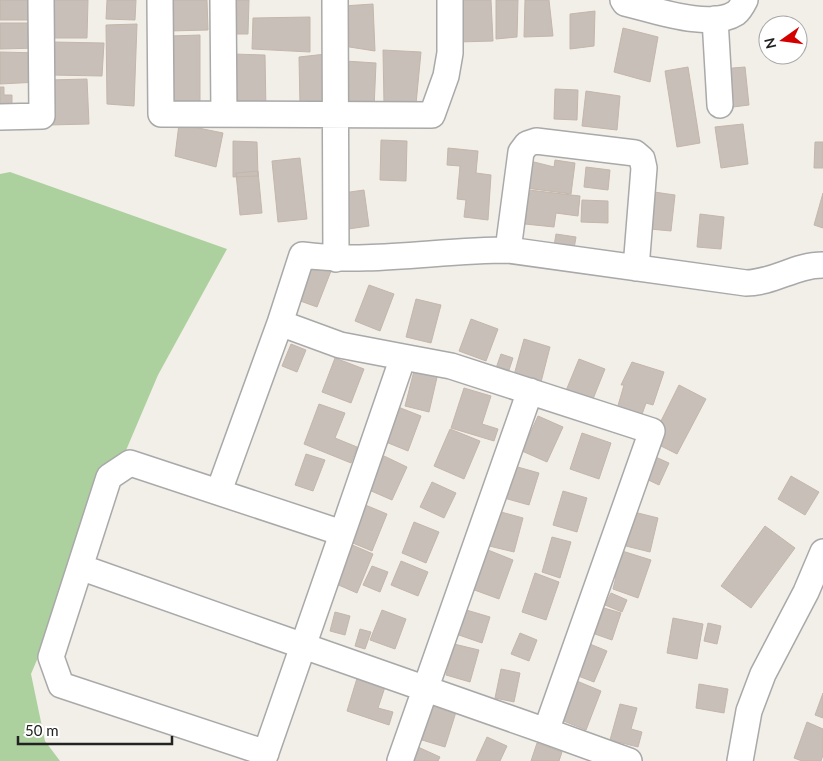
<svg xmlns="http://www.w3.org/2000/svg" width="823" height="761" viewBox="0 0 823 761" font-family="Lato,sans-serif">
<style>
.forest{fill:#add19e}
.building{fill:#c7bfb8;stroke:#c4b6ab}
.lines{fill:none;stroke-linecap:round;stroke-linejoin:round}
.street-casing{stroke:#a9a9a9;stroke-width:28}
.street{stroke:#fff;stroke-width:25}
</style>
<rect width="100%" height="100%" fill="#f2efe9"/>
<!-- forest -->
<path class="forest" d="M10,172L227,249L158,375L31,674L45,741L60,761H0V174Z"/>
<!-- building -->
<path class="building" d="M0,0H36L38,20H0Z
M51,0H88L87,38H51Z
M107,0H136L135,20L106,19Z
M170,0H207L208,30L169,31Z
M233,0H249L248,34H230Z
M459,0H491L493,41L458,42Z
M496,0H518L517,37L496,39Z
M525,0H549L553,36L524,37Z
M373,4L375,51L343,46V6Z
M595,11L594,46L570,49V14Z
M310,17V52L252,49L253,18Z
M0,23H38L39,48L0,49Z
M137,24L134,106L107,104L106,25Z
M623,28L658,37L650,82L614,72Z
M200,35V111L168,110L170,36Z
M53,42L104,43L102,76L52,75Z
M383,50L421,52L416,104H384Z
M0,52L41,53L39,82L0,84Z
M233,54L265,55L266,111L233,109Z
M326,54L327,106H300L299,57Z
M345,61L376,63L374,109L345,112Z
M688,67L700,143L677,147L665,71Z
M745,67L749,105L725,108L721,69Z
M87,79L89,124L49,125V80Z
M0,87H4V95H12V114H0Z
M555,89L578,90L577,120L554,119Z
M586,91L620,96L617,130L582,126Z
M179,124L223,133L216,167L175,156Z
M743,124L748,164L721,168L715,127Z
M381,140L407,141L406,181L380,180Z
M233,141L257,142L258,176L233,177Z
M815,142H823V168H814Z
M448,148L478,151L476,173L491,175L488,220L464,217L466,200L457,199L460,166L447,165Z
M300,158L307,219L278,222L272,161Z
M555,160L575,163L571,194L526,188L530,161L554,167Z
M586,167L610,170L608,190L584,187Z
M258,171L262,213L240,215L236,173Z
M364,190L369,226L348,229L343,193Z
M529,190L580,196L578,216L556,213L554,227L525,224Z
M654,192L675,195L671,231L650,229Z
M823,193V228L814,225Z
M582,200L608,201V223L581,222Z
M700,214L724,217L721,249L697,247Z
M556,234L576,237L574,249L554,246Z
M307,261L331,271L317,307L292,298Z
M369,285L394,294L380,331L355,321Z
M416,299L441,305L431,343L406,337Z
M471,319L498,329L486,361L459,351Z
M524,339L550,347L541,382L514,375Z
M291,344L306,350L297,372L282,366Z
M501,354L513,358L507,376L495,371Z
M335,358L364,369L351,403L322,392Z
M579,359L605,369L589,409L563,398Z
M632,362L664,372L653,405L646,403L640,420L617,409L624,385H621Z
M415,367L438,373L429,412L405,406Z
M679,385L706,399L677,454L651,441Z
M464,388L491,396L482,424L498,429L494,441L451,428Z
M319,404L345,413L335,438L357,447L351,463L304,444Z
M393,405L421,416L408,451L381,440Z
M538,416L563,427L547,462L522,451Z
M450,429L480,441L464,479L434,466Z
M582,433L611,443L599,479L570,469Z
M306,454L325,460L313,491L295,485Z
M651,455L669,463L659,485L642,477Z
M384,456L407,467L392,500L369,490Z
M514,466L539,473L529,505L504,498Z
M791,476L819,492L805,515L778,499Z
M432,482L456,493L444,518L420,507Z
M563,491L587,498L577,532L553,525Z
M363,504L387,514L372,551L348,541Z
M494,510L523,518L514,552L485,545Z
M630,511L658,518L650,552L622,545Z
M414,522L439,532L426,563L402,553Z
M765,526L795,548L751,608L721,586Z
M552,537L571,542L560,578L542,572Z
M350,544L373,554L357,593L334,583Z
M483,548L513,560L499,599L469,588Z
M619,550L651,560L638,598L613,589L616,577L611,576Z
M401,561L428,572L418,596L391,585Z
M372,566L388,572L380,592L363,585Z
M535,573L559,582L546,620L522,612Z
M611,593L627,600L622,612L605,605Z
M604,608L621,613L612,640L595,634Z
M463,609L490,617L482,643L456,634Z
M382,610L406,619L395,649L370,640Z
M335,612L350,616L345,635L330,631Z
M673,618L703,624L697,659L667,653Z
M708,623L721,626L717,644L704,641Z
M360,629L371,632L365,649L355,646Z
M520,633L537,640L529,661L511,654Z
M585,642L607,651L594,682L573,674Z
M454,644L479,650L470,682L446,675Z
M501,669L520,673L514,702L495,698Z
M358,675L386,684L378,708L393,712L389,725L347,711Z
M572,679L601,691L586,730L556,718Z
M699,684L728,689L724,713L696,708Z
M823,693V718L815,715Z
M620,704L637,708L631,729L642,732L638,747L610,740Z
M433,705L456,712L445,747L422,740Z
M807,722L823,729V755L821,761H802L794,758Z
M487,737L507,746L500,761H476Z
M537,743L562,752L559,761H531Z
M418,747L440,757L438,761H412Z"/>
<g class="lines">
<defs>
<path id="street" d="M160,0L161,114L432,115L446,76L450,53V0
M223,0L224,114
M335,0L336,259
M623,0L625,3C655,10 710,30 736,13C740,10 743,4 745,0
M715,19L720,105
M0,117L42,116L41,0
M508,250L521,152L527,144L536,141L635,153L642,159L644,168L636,268
M280,323L302,255C371,264 439,250 508,250L746,283C773,283 795,265 823,265
M219,491L280,323L340,345L403,357
M80,567C235,622 391,677 546,731L652,431L451,366L403,357C357,492 310,626 263,761
M546,731L629,761
M266,753L61,685L51,657L109,477L130,463L342,533
M400,761L530,391
M740,761L749,711L763,674L806,592L823,552"/>
</defs>
<!-- street casing -->
<use href="#street" class="street-casing"/>
<!-- street -->
<use href="#street" class="street"/>
</g>
<!-- north arrow -->
<g transform="translate(783 40) rotate(256)"><circle r="24" fill="#ffffff" stroke="#a7a7a7"/>
<path d="M0-4L9 19L0 12L-9 19Z" fill="#d40000"/>
<text y="-8" font-size="14" font-weight="bold" text-anchor="middle" fill="#222222">N</text>
</g>
<!-- scale -->
<path d="M18 736v8h154v-8" fill="none" stroke="#222222" stroke-width="2.5"/>
<text x="25" y="736" font-size="15" fill="#222222" stroke="#ffffff" stroke-width="4" paint-order="stroke">50 m</text>
</svg>
